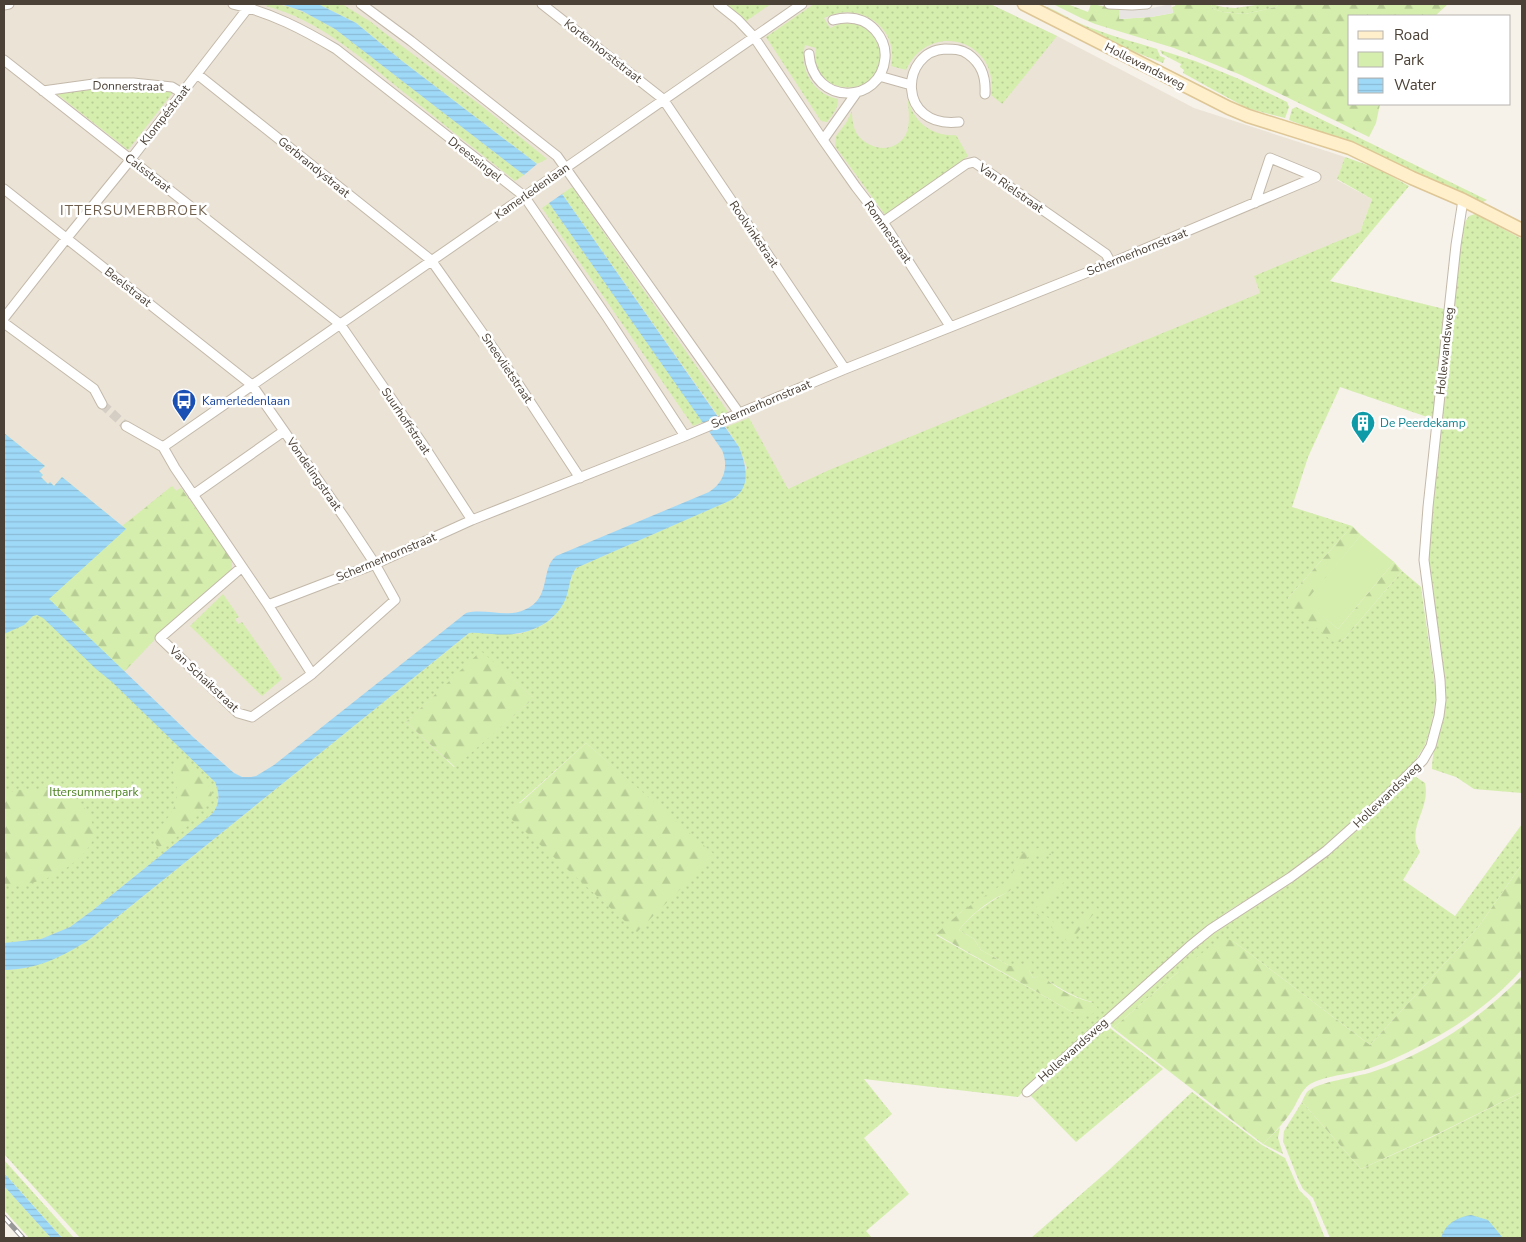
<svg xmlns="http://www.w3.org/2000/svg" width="1526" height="1242" viewBox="0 0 1526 1242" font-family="'Nunito Sans',sans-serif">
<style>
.residential{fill:#ebe3d6}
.green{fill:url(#green-dots);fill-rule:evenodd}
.forest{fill:url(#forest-firs)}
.pitch{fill:#d5eead}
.parking{fill:#e7e4e1}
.water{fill:url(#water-rules)}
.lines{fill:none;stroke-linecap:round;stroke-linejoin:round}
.street-tunnel{stroke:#d4cec5;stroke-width:9;stroke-dasharray:9 4.5;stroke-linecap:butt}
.street-casing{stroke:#c3b9aa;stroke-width:11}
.secondary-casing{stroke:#dec696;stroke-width:15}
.street{stroke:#fff;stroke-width:9}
.secondary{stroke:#ffefca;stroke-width:12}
.rail-casing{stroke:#989898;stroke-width:5}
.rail{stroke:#fff;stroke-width:3;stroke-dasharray:9;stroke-linecap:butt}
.labels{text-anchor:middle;stroke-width:5;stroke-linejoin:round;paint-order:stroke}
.street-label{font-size:12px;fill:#4b4136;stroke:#fff}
.transit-label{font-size:12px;fill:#164399;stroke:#fff;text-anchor:start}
.culture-label{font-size:12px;fill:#0d838f;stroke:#fff;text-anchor:start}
.park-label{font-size:12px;fill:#4d8422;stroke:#fff}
.neighbourhood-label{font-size:14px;letter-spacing:1px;fill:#6f5f4c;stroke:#fff}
</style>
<defs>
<pattern id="green-dots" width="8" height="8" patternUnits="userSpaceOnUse" patternTransform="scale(1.25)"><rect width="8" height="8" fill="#d5eead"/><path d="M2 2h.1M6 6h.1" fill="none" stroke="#b8cd95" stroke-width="1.8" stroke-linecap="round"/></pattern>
<pattern id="forest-firs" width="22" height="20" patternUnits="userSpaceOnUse" patternTransform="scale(1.25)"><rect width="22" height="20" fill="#d5eead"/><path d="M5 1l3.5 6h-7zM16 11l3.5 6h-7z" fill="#b8cd95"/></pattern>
<pattern id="water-rules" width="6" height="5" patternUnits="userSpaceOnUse" patternTransform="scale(1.25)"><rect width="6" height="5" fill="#9fd9f8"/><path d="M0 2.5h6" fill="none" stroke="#8abbd5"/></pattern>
</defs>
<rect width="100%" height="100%" fill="#f6f1e9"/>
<!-- residential -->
<path class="residential" d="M4,4H990L1057,36L1194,108L1345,157L1337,180L1372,199L1360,232L1269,302L4,1007Z"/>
<!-- green -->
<path class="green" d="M268,4C294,4 312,17 335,29L524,175L515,181L509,176C473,148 437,119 401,90C360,57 319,20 266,6Z
M318,4H342L371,22L382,31L483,107L547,159L537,164L402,61L356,23Z
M725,4H771L746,21Z
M814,4H990L1057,36L1002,104L991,95C1000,40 929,19 906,70L891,66C900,27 858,0 824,18L830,28C842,22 855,21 867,30C875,36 880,46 880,56C879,102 807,96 816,48L805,45C799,69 813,94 838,99C838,109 833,114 827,122L821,121L766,37Z
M1032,4C1049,4 1063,16 1079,23C1104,34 1131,41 1157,49L1160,56L1165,58L1163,63L1109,42Z
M1211,4L1223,7L1235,8L1263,4H1279L1276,7L1245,14L1223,12L1213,9Z
M1160,50L1195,61L1239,79L1287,102L1289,107L1285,118L1246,108L1241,105L1183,73L1184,70L1180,67L1181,64L1162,54Z
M131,88L174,91L128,150L57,94L97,89Z
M908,98C912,122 933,137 956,135L968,156L886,216L835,146L836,136L846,123L852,111C852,118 853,128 857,134C869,151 896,154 906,134C911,123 908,109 908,98Z
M1296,107L1487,200L1481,203L1367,150L1289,120L1292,109Z
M1345,157L1376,168L1409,186L1330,281L1444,309L1433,419L1340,387L1308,457L1292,507L1352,526L1288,598L1340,642L1345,638L1402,571L1421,587L1436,693L1434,711L1429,734L1424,747L1413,764L1360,816L1309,860L1227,912L1207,927L1027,1087L1018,1097L864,1079L892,1114L864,1138L909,1194L866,1231L872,1238H80L4,1154V970C37,970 61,953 90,939L469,633L476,632L494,634H519L534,629L545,623L552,619L569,586L573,573L576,568L735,498L747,468L739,447L726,427L749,418L788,489L829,470L1260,293L1254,276L1360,232L1372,199L1337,179ZM481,652L534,698L454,767L406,722ZM586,743L664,812L519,803ZM1011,890C991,901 973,912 959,930L974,939L981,950L1010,966H1021L1029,970L1033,978L1042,975L1045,979C1060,988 1075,998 1092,1002L1072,1012L936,935L962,911Z
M572,187L728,412L718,416L562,194Z
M549,203L703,422L693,426L542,208Z
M1475,214L1522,239V793L1474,789L1456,777L1432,769C1432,751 1439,735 1442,718L1429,577L1427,548L1439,430L1463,225L1469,216Z
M4,433L45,466L39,471L43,475L41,477L48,484L50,482L54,486L62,477L122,526L172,486L176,491L181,488L231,559L232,570L158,636L113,682L215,782C220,794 220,804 212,814L93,910L70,927L41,939L6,943H4Z
M223,594L239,617L235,619L238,624L242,622L282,679L262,696L190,626Z
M1410,777H1416L1425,783C1431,810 1405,828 1420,852L1403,880L1455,916L1522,824V864L1479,926L1370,1045L1233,941L1178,972L1113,1028L1108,1023L1208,935L1292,879Z
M1106,1025L1163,1069L1076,1142L1029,1094Z
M1192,1092L1262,1145L1285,1158L1299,1190L1310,1201L1325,1238H1031L1110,1169Z
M1522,1092V1238H1330L1313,1198L1303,1189L1298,1179L1283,1141L1284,1131L1302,1102L1361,1169L1432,1137Z
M1280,1127L1278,1138L1283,1154L1263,1144Z
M4,1160L74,1238H62L4,1173Z
M4,1186L51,1238H29L4,1210Z"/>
<!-- forest -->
<path class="forest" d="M1053,4H1067L1088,12L1091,4L1119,9L1120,19L1151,17L1173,13L1172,7L1175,6V4H1211L1213,9L1223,12L1245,14L1276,7L1279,4H1448L1435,16H1350V104H1380L1376,123L1369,137L1241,75L1174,48L1095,24L1081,18Z
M172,486L176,491L181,488L231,559L232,570L158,636L125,671L49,599L126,529L123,526Z
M1352,526L1361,535L1306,602L1338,629L1394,562L1402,571L1345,638L1340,642L1332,641L1295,610L1288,598Z
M481,651L534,698L455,767L406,722Z
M586,743L715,855L637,932L507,815Z
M184,759C198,766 207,781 212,794L208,804L177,837L158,848L152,837C163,823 179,809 177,790C177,782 173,775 172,767Z
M18,790C30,790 44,788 56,790C68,793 81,801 87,812C91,820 96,828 94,837C92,844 86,851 81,856C60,877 32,886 4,886V794Z
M1040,848L1049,851L1051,855C1044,855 1035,851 1029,856C1019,864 1023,879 1014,887C1009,893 1001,895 994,899C981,907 968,918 959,930L974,939L981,950L1010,966H1021L1032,962L1033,966L1029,970L1033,978L1042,974C1047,983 1071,996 1081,999C1088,1002 1094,1001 1098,1009L1090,1016L1072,1012L936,934L962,911L1009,880C1013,875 1013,870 1014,865C1018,852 1029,849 1040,848Z
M1522,864V969C1491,1005 1451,1031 1408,1052C1397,1057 1385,1063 1373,1067C1355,1074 1326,1075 1310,1084C1300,1091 1298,1102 1291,1112C1283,1124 1273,1134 1263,1144L1113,1028L1178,972L1216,942L1224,938L1233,941L1370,1045L1479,926Z
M1064,876L1071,882L1069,884L1064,882L1041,909V912L1068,934L1094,905L1098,909L1071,940L1067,941L1036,914L1034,910Z
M1522,976V1092L1437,1134L1361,1169L1302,1102C1303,1099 1305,1095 1307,1092C1317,1082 1357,1077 1372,1072C1429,1053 1480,1019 1522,976Z"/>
<!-- pitch -->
<path class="pitch" d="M1361,535L1394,562L1338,629L1305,602Z"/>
<!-- parking -->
<path class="parking" d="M1171,4L1173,13L1151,17L1119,19V9L1143,10Z"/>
<!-- water -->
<path class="water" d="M281,4H318L356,23L402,61L537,164L524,175L335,29L302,11Z
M562,194L739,447C747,467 752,490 729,501L576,568C568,579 570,593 563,604C549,629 519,637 492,634C484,634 477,632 469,633L90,939C64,956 36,970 4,970V943L41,939L70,927L93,910L212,814C220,804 220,794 215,782L112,682L96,669L43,618L37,615L33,616L24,625L4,634V433L45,466L39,471L43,475L41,477L48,484L50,482L54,486L62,477L126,529L49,599L193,737L234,773L242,777H251L256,776L274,765L466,613C485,608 506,618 524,610C552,599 540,569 556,556L709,492C724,482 729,467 722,450L549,203Z
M4,1173L62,1238H51L4,1186Z
M1471,1215L1488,1220L1503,1238H1441C1445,1224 1457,1217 1471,1215Z"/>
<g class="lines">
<!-- street-tunnel -->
<path class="street-tunnel" d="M102,404L126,426"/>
<defs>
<path id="street" d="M233,4C270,12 304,30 336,49L524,196L607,317L685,436
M361,4L411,41L557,156L739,413
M542,4L663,99L845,369
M718,4L738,20L754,37L823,140L856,187L883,222L950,326
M1109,4L1132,5L1147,4
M4,5L9,4
M809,54C813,106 881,105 885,58C886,48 882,38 875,30C864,18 849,16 833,20
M4,60L340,324L422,443L472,520
M197,74L431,260L515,379L580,478
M879,76L911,85
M43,91L101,83H133L172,87L182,93
M959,122C896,129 900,51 945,49C953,49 961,49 968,54C982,64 986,77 985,94
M823,140L857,92
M4,189L252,385L346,520L375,564L395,600L312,674L252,717L238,713L160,638L242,567
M883,222L966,164L974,162L1106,254L1111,263
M4,318L66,239L131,159L251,4
M4,323L94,389L102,404
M126,426L163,447
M163,447L802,4
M163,447L175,468L268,605L312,674
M193,495L284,431
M268,605L375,564L472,520L685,436L845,369L1111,263L1316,177L1270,158L1255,203
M1027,1092L1190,946L1211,929L1291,877L1326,851L1382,801L1423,760L1431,746L1439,716L1441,700L1440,680L1424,560L1428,507L1456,245L1463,200"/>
<path id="secondary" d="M1024,4L1229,108L1248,116L1350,148L1412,178L1463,200L1522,230"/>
</defs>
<!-- street casing -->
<use href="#street" class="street-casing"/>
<!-- secondary casing -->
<use href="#secondary" class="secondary-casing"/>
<!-- street -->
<use href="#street" class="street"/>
<!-- secondary -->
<use href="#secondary" class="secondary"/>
<defs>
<path id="rail" d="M4,1217L23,1238"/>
</defs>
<!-- rail casing -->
<use href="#rail" class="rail-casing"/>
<!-- rail -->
<use href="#rail" class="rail"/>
</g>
<!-- icons -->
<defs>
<symbol id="bus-pin" viewBox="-11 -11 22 30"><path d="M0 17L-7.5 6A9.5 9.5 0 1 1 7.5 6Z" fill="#1a4fb4" stroke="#fff"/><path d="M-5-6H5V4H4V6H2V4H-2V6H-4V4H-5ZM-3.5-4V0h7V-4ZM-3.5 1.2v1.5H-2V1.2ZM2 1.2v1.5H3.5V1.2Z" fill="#fff"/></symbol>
<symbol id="building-pin" viewBox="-11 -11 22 30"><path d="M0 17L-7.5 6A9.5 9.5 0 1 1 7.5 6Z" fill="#0f9aa8" stroke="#fff"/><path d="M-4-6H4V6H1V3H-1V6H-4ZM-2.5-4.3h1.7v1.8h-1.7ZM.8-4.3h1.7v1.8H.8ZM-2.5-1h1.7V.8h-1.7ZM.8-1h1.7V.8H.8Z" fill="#fff"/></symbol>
</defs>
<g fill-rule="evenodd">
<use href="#bus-pin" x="170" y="387" width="28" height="38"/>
<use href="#building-pin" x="1349" y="409" width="28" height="38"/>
</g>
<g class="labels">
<!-- street labels -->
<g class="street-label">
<text transform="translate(603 51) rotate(38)" y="4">Kortenhorststraat</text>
<text transform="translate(1145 66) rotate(27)" y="4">Hollewandsweg</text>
<text transform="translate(128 86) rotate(1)" y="4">Donnerstraat</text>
<text transform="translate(165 115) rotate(-52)" y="4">Klompéstraat</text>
<text transform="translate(475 159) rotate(38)" y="4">Dreessingel</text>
<text transform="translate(314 167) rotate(39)" y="4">Gerbrandystraat</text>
<text transform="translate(148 173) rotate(38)" y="4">Calsstraat</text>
<text transform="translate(1011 188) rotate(35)" y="4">Van Rielstraat</text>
<text transform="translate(532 191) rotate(-35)" y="4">Kamerledenlaan</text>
<text transform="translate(888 232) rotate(55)" y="4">Rommestraat</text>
<text transform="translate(754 234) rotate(56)" y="4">Roolvinkstraat</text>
<text transform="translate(1137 252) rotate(-22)" y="4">Schermerhornstraat</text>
<text transform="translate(128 287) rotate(38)" y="4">Beelstraat</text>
<text transform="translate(1445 351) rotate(-84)" y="4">Hollewandsweg</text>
<text transform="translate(507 368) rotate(56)" y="4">Sneevlietstraat</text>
<text transform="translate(761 404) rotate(-23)" y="4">Schermerhornstraat</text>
<text transform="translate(406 421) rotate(56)" y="4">Suurhoffstraat</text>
<text transform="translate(314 474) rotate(55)" y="4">Vondelingstraat</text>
<text transform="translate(386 557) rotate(-23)" y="4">Schermerhornstraat</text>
<text transform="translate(204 679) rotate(43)" y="4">Van Schaikstraat</text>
<text transform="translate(1387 795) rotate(-44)" y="4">Hollewandsweg</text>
<text transform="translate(1073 1050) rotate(-42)" y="4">Hollewandsweg</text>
</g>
<!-- transit labels -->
<g class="transit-label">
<text x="202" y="405">Kamerledenlaan</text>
</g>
<!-- culture labels -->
<g class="culture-label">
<text x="1380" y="427">De Peerdekamp</text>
</g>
<!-- park labels -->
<g class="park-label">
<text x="94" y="796">Ittersummerpark</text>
</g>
<!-- neighbourhood labels -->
<g class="neighbourhood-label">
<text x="134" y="215">ITTERSUMERBROEK</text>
</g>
</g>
<!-- border -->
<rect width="1526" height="1242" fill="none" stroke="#4b4136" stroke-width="10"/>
<!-- legend -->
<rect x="1348" y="15" width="162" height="90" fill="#ffffff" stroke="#b7b3af"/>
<rect x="1358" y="31" width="25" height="8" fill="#ffefca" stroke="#b7b3af"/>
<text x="1394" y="40" font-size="15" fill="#4b4136">Road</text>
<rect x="1358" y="52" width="25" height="15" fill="#d5eead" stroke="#b7b3af"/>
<text x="1394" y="65" font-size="15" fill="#4b4136">Park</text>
<rect x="1358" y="78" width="25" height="15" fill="url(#water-rules)" stroke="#b7b3af"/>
<text x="1394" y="90" font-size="15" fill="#4b4136">Water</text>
</svg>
